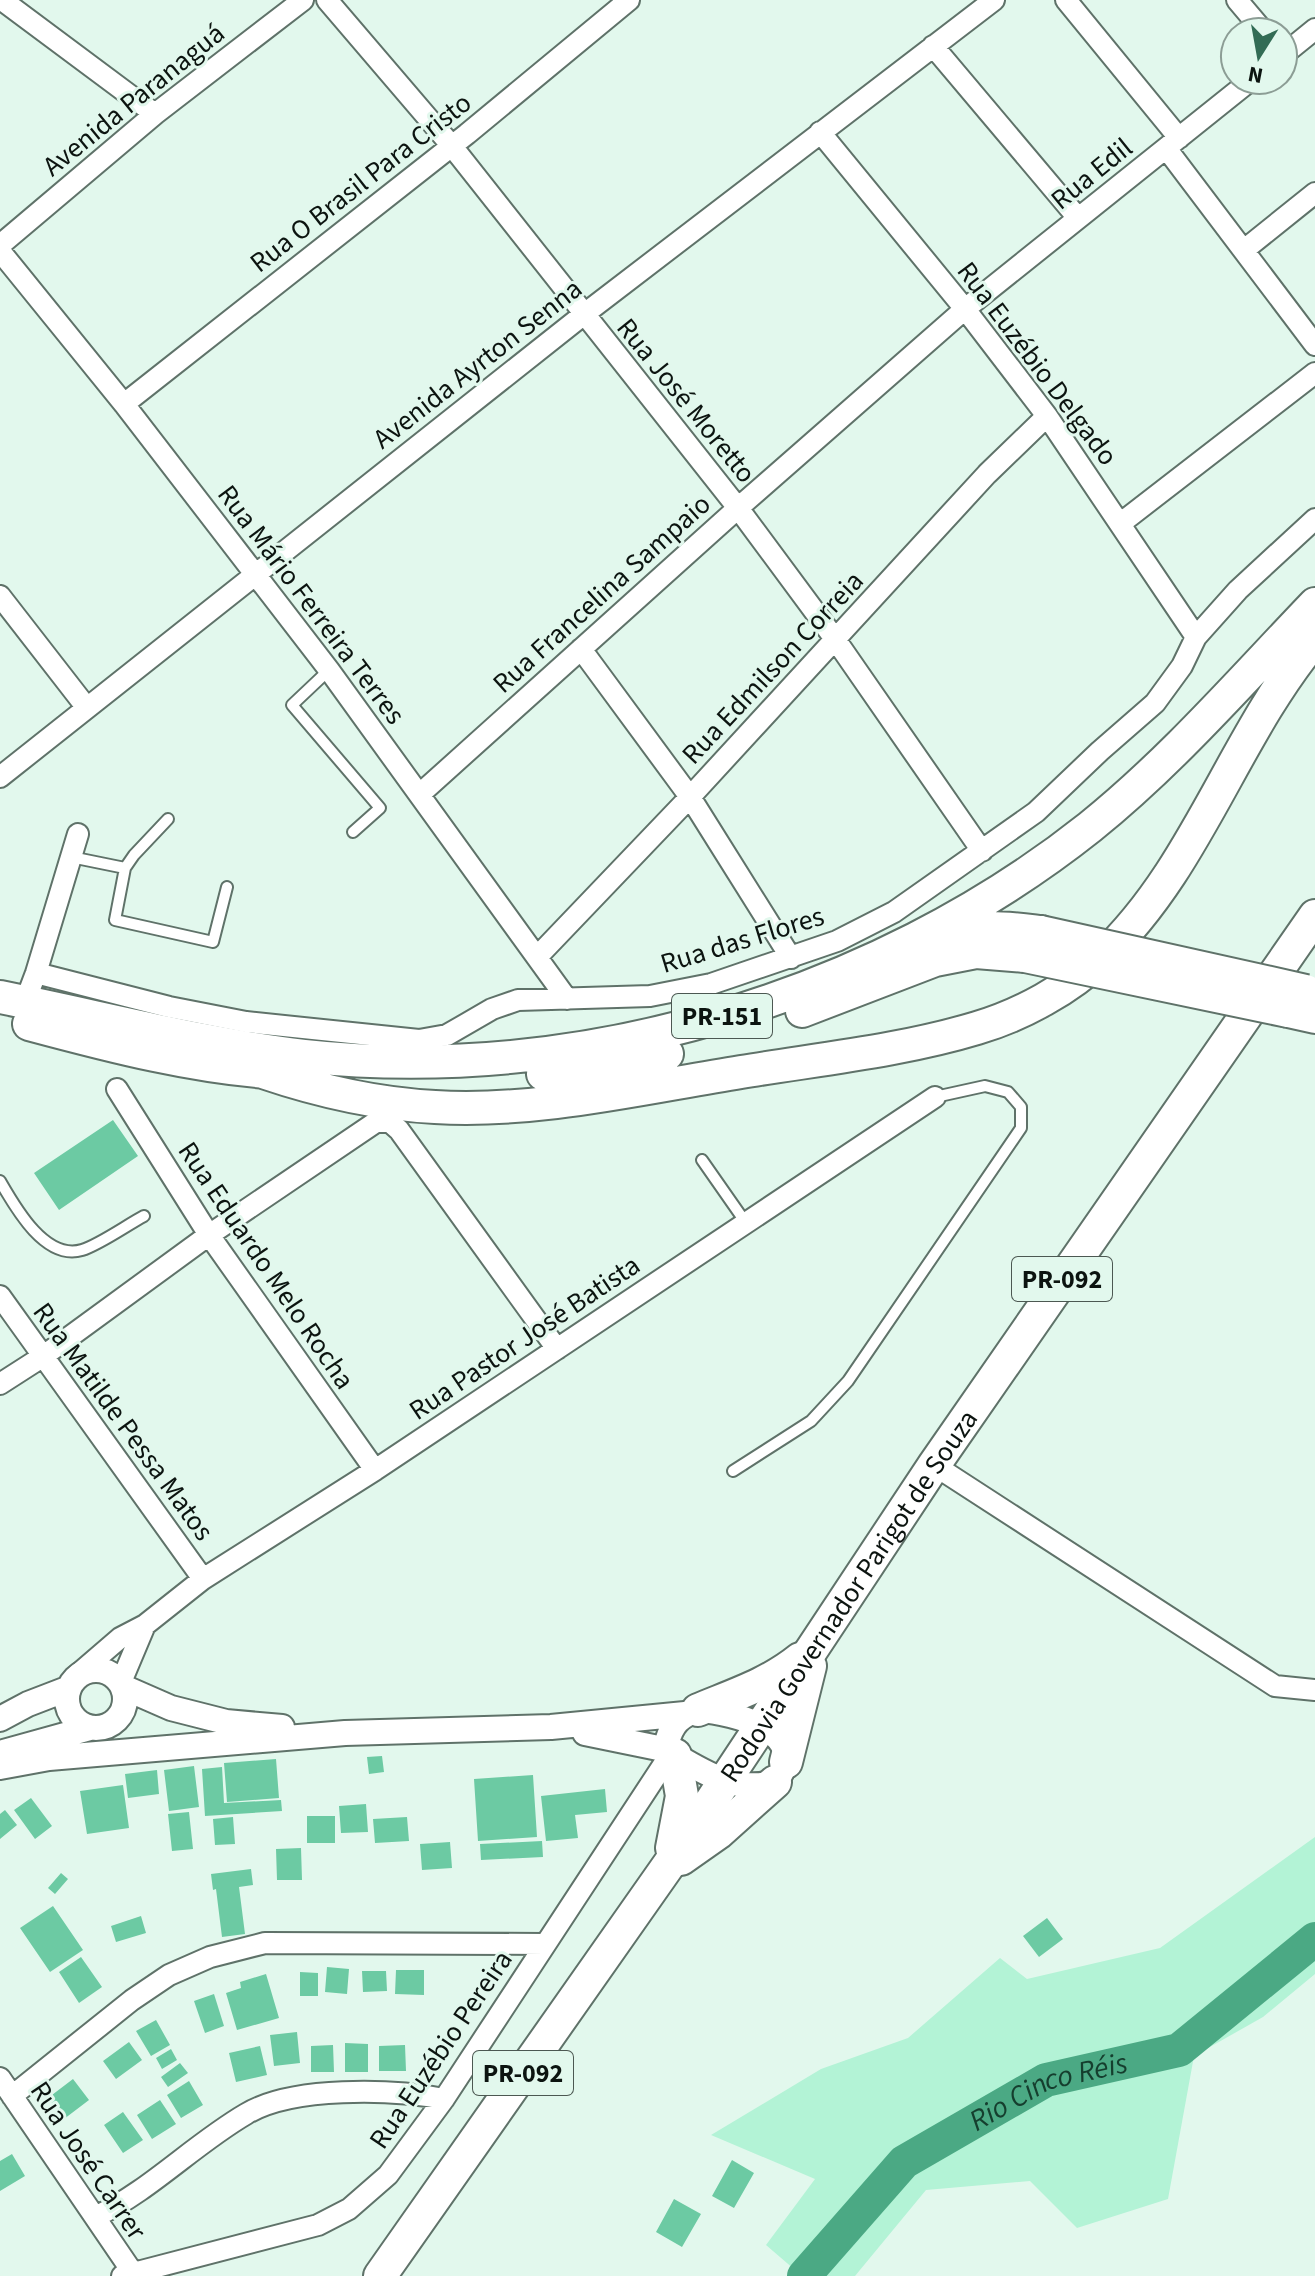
<svg xmlns="http://www.w3.org/2000/svg" width="1315" height="2276" viewBox="0 0 1315 2276" font-family="'Source Sans 3',sans-serif">
<style>
.green{fill:#b3f3d6}
.lines{fill:none;stroke-linecap:round;stroke-linejoin:round}
.river{stroke:#4ba984;stroke-width:34}
.building{fill:#6ccaa3}
.service-casing{stroke:#5f7269;stroke-width:14}
.minor-casing{stroke:#5f7269;stroke-width:24}
.tertiary-casing{stroke:#5f7269;stroke-width:28}
.primary-casing{stroke:#5f7269;stroke-width:36}
.trunk-casing{stroke:#5f7269;stroke-width:36}
.service{stroke:#fff;stroke-width:10}
.minor{stroke:#fff;stroke-width:20}
.tertiary{stroke:#fff;stroke-width:24}
.primary{stroke:#fff;stroke-width:32}
.trunk{stroke:#fff;stroke-width:32}
.trunk-bridge-casing{stroke:#5f7269;stroke-width:36;stroke-linecap:butt}
.trunk-bridge{stroke:#fff;stroke-width:32}
.labels{text-anchor:middle;stroke-width:6;stroke-linejoin:round;paint-order:stroke}
.shield{fill:#e2f8ed;stroke:#4c5852;stroke-width:2}
.shield-label{font-size:26px;font-weight:bold;fill:#0c1410}
.street-label{font-size:28px;fill:#0c1410;stroke:#e2f8ed}
.water-label{font-size:30px;font-style:italic;fill:#153e2e;stroke:#e2f8ed}
</style>
<rect width="100%" height="100%" fill="#e2f8ed"/>
<!-- green -->
<path class="green" d="M1315,1837V1974L1263,2017L1194,2056L1168,2199L1077,2228L1030,2181L926,2190L855,2276H802L766,2245L815,2179L711,2135L821,2069L908,2038L1000,1958L1027,1979L1160,1948Z"/>
<g class="lines">
<!-- river -->
<path class="river" id="s1" d="M804,2276L904,2162L1046,2080L1179,2050L1315,1939"/>
</g>
<!-- building -->
<path class="building" d="M113,1120L138,1156L59,1210L34,1173Z
M382,1756L384,1772L369,1774L367,1757Z
M276,1759L279,1798L227,1802L224,1763Z
M194,1766L199,1807L169,1811L164,1770Z
M222,1767L224,1803L281,1800L282,1811L205,1816L202,1769Z
M157,1770L159,1794L128,1798L125,1774Z
M533,1775L537,1837L478,1841L474,1779Z
M123,1785L129,1828L87,1834L80,1791Z
M605,1789L607,1812L575,1815L578,1838L546,1841L541,1796Z
M31,1798L52,1826L35,1839L14,1810Z
M366,1804L368,1832L341,1833L339,1806Z
M5,1810L17,1825L0,1839V1814Z
M189,1812L193,1849L172,1851L168,1814Z
M307,1816H335V1843H307Z
M233,1817L235,1844L215,1845L213,1819Z
M407,1817L409,1841L375,1843L373,1819Z
M542,1841L543,1857L481,1860L480,1844Z
M450,1842L452,1868L422,1870L420,1844Z
M301,1848L302,1880H277L276,1849Z
M251,1869L253,1885L239,1887L245,1934L222,1937L216,1889L213,1890L211,1874Z
M61,1873L68,1879L55,1894L48,1888Z
M53,1906L83,1950L50,1972L20,1928Z
M141,1916L146,1933L116,1942L111,1926Z
M1047,1918L1063,1939L1039,1957L1023,1936Z
M81,1957L102,1987L79,2003L59,1972Z
M327,1967L349,1969L347,1994L325,1992Z
M396,1970H424V1995L395,1994Z
M362,1971H386L387,1991L363,1992Z
M300,1972L318,1973V1996H300Z
M266,1974L279,2018L237,2030L226,1993L241,1988L240,1982Z
M214,1994L224,2026L205,2033L194,2001Z
M156,2020L170,2045L151,2056L136,2031Z
M297,2032L300,2063L274,2066L270,2035Z
M129,2042L142,2060L116,2079L103,2061Z
M345,2043L368,2044V2072H345Z
M333,2045L334,2072H311V2046Z
M405,2045L406,2071H379V2046Z
M260,2046L267,2075L236,2082L229,2053Z
M171,2049L177,2060L162,2069L156,2058Z
M180,2063L188,2073L168,2087L161,2077Z
M73,2079L89,2100L64,2119L48,2098Z
M189,2081L203,2105L181,2118L167,2095Z
M160,2100L176,2124L152,2139L137,2115Z
M123,2112L143,2140L123,2153L104,2125Z
M12,2154L25,2176L0,2191V2161Z
M732,2160L754,2173L734,2208L712,2196Z
M674,2199L701,2214L682,2247L656,2232Z"/>
<g class="lines">
<defs>
<path id="service" d="M329,670L292,705L380,808L353,832
M168,819L134,855L125,868L115,920L213,942L227,887
M71,857L125,868
M702,1160L746,1223
M0,1181C15,1207 45,1261 82,1250C99,1245 127,1225 144,1216
M733,1471L811,1421L848,1381L1021,1128V1107L1008,1092L985,1086L935,1097"/>
<path id="minor" d="M2,0L155,114
M327,0L451,145L738,508L835,639L982,851
M1066,0L1179,138
M1237,0L1264,32
M933,46L1078,218
M1283,55L1315,29
M820,132L965,309L1047,416L1196,637
M1166,148L1315,345
M0,245L155,114L303,0
M1244,250L1315,193
M0,251L124,404L329,670L567,999
M124,404L467,134L629,0
M1121,523L1315,373
M0,596L87,708
M581,649L690,797L791,958
M0,777L583,315L994,0
M420,794L738,508L965,309L1251,80
M538,956L690,797L987,474L1047,416
M36,973L169,1007L246,1022L419,1040L447,1035L492,1009L518,1000L650,996L711,984L837,941L894,912L1036,812L1100,751L1155,703L1182,666L1196,637L1238,590L1315,519
M25,1002L36,973L78,834
M117,1089L209,1235L375,1470
M0,1296L203,1579
M0,1384L42,1357L209,1235L376,1122H390L399,1130L557,1349
M934,1465L1275,1686L1315,1690
M77,1675L120,1638L145,1625L203,1579L375,1470L935,1097
M121,1682L145,1625
M0,2078L133,2273
M12,2096L132,2000L169,1975L210,1957L265,1943L545,1944
M95,2217C151,2190 193,2145 246,2114C292,2086 392,2089 444,2099
M122,2276L318,2225L349,2209L388,2175L444,2099L671,1753"/>
<path id="tertiary" d="M67 1699a29 29 0 1 1 58 0a29 29 0 1 1-58 0Z
M123,1687L171,1708L226,1722L282,1727
M698,1710C733,1712 815,1732 775,1782C737,1794 703,1772 671,1753L667,1742C672,1724 679,1716 698,1710Z
M0,1719L28,1704L67,1689
M585,1733L668,1750
M0,1753L90,1728
M0,1767L49,1758L345,1733L551,1727L685,1714"/>
<g id="primary">
<path d="M698,1710C734,1695 769,1684 800,1659"/>
<path d="M786,1762L810,1666"/>
<path d="M672,1848L682,1796L675,1755"/>
<path d="M681,1859L718,1833L775,1782"/>
<path id="s2" d="M380,2276L677,1853L934,1465L1315,916"/>
</g>
<path id="trunk" d="M939,938C973,923 1006,928 1041,932
M0,997C101,1017 201,1044 304,1056C577,1086 875,998 1090,827C1172,761 1242,680 1315,604
M802,1011L935,960L976,952L1025,956
M1288,1011L1315,1017
M29,1024C111,1046 196,1068 281,1073
M263,1072C319,1091 375,1104 435,1107C537,1113 641,1088 741,1072C820,1059 901,1051 977,1028C1021,1015 1069,989 1102,957C1197,868 1233,737 1315,639
M543,1074L600,1068L667,1054"/>
</defs>
<!-- service casing -->
<use href="#service" class="service-casing"/>
<!-- minor casing -->
<use href="#minor" class="minor-casing"/>
<!-- tertiary casing -->
<use href="#tertiary" class="tertiary-casing"/>
<!-- primary casing -->
<use href="#primary" class="primary-casing"/>
<!-- trunk casing -->
<use href="#trunk" class="trunk-casing"/>
<!-- service -->
<use href="#service" class="service"/>
<!-- minor -->
<use href="#minor" class="minor"/>
<!-- tertiary -->
<use href="#tertiary" class="tertiary"/>
<!-- primary -->
<use href="#primary" class="primary"/>
<!-- trunk -->
<use href="#trunk" class="trunk"/>
<defs>
<path id="trunk-bridge" d="M1041,932L1306,991
M1025,956L1288,1011"/>
</defs>
<!-- trunk-bridge casing -->
<use href="#trunk-bridge" class="trunk-bridge-casing"/>
<!-- trunk-bridge -->
<use href="#trunk-bridge" class="trunk-bridge"/>
</g>
<g class="labels">
<!-- shield labels -->
<g class="shield">
<rect x="672" y="994" width="100" height="44" rx="6"/>
<rect x="1012" y="1257" width="100" height="44" rx="6"/>
<rect x="473" y="2051" width="100" height="44" rx="6"/>
</g>
<g class="shield-label">
<text x="722" y="1025">PR-151</text>
<text x="1062" y="1288">PR-092</text>
<text x="523" y="2082">PR-092</text>
</g>
<!-- street labels -->
<g class="street-label">
<text transform="translate(133 99) rotate(-39)" y="10">Avenida Paranaguá</text>
<text transform="translate(1091 173) rotate(-39)" y="10">Rua Edil</text>
<text transform="translate(360 182) rotate(-38)" y="10">Rua O Brasil Para Cristo</text>
<text transform="translate(477 363) rotate(-38)" y="10">Avenida Ayrton Senna</text>
<text transform="translate(1038 363) rotate(53)" y="10">Rua Euzébio Delgado</text>
<text transform="translate(687 400) rotate(51)" y="10">Rua José Moretto</text>
<text transform="translate(601 593) rotate(-42)" y="10">Rua Francelina Sampaio</text>
<text transform="translate(312 604) rotate(53)" y="10">Rua Mário Ferreira Terres</text>
<text transform="translate(772 667) rotate(-47)" y="10">Rua Edmilson Correia</text>
<text transform="translate(742 939) rotate(-17)" y="10">Rua das Flores</text>
<text transform="translate(267 1265) rotate(56)" y="10">Rua Eduardo Melo Rocha</text>
<text transform="translate(524 1337) rotate(-34)" y="10">Rua Pastor José Batista</text>
<text transform="translate(124 1421) rotate(54)" y="10">Rua Matilde Pessa Matos</text>
<text dy="10" stroke="none"><textPath href="#s2" startOffset="826">Rodovia Governador Parigot de Souza</textPath></text>
<text transform="translate(440 2049) rotate(-56)" y="10">Rua Euzébio Pereira</text>
<text transform="translate(89 2160) rotate(56)" y="10">Rua José Carrer</text>
</g>
<!-- water labels -->
<g class="water-label">
<text dy="10" stroke="none"><textPath href="#s1" startOffset="314">Rio Cinco Réis</textPath></text>
</g>
</g>
<!-- north arrow -->
<g transform="translate(1259 56) rotate(191)"><circle r="38" fill="#e2f8ed" stroke="#8c9d95" stroke-width="2"/>
<path d="M0-6L14 30L0 20L-14 30Z" fill="#336c55"/>
<text y="-12" font-size="22" font-weight="bold" text-anchor="middle" fill="#0c1410">N</text>
</g>
</svg>
